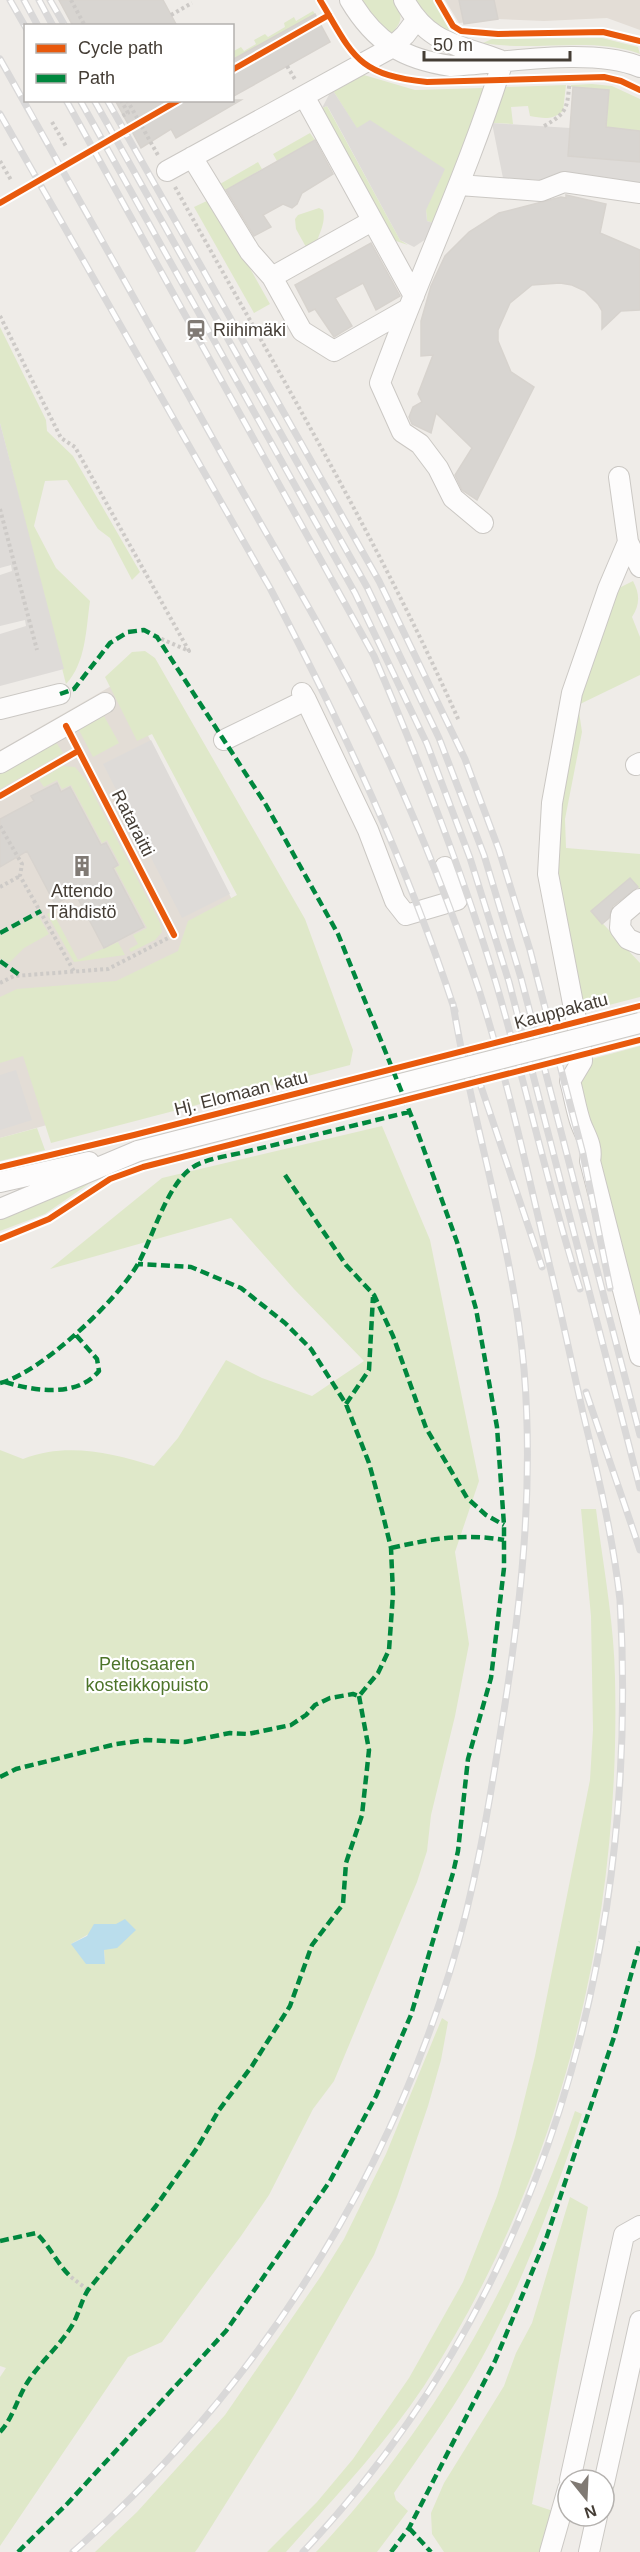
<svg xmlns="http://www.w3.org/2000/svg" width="640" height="2552" viewBox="0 0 640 2552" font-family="Arial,sans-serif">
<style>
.residential{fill:#e3ddd6}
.green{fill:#dfe8c9;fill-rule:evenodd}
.parking{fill:#dedbd8}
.water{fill:#baddec}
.building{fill:#d8d5d1;stroke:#d7d3ce;stroke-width:1.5}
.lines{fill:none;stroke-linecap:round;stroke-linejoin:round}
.minor-casing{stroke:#cbc8c4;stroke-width:22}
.path{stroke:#cdcac7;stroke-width:4;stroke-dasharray:3 3;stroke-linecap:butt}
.minor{stroke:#fdfcfc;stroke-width:20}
.rail-casing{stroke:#d9d8d8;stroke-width:7}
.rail{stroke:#fff;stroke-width:4.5;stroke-dasharray:14;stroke-linecap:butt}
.minor-bridge-casing{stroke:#cbc8c4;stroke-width:22;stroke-linecap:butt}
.minor-bridge{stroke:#fdfcfc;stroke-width:20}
.quiet{stroke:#00873e;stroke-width:4.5;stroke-dasharray:9 4.5;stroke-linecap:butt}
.cycleway-casing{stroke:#fff;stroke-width:10}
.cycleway{stroke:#e8590c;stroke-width:6}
.labels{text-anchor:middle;stroke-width:4.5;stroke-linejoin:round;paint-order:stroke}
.poi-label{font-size:18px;fill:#443d35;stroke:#fff;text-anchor:start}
.street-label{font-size:18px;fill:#443d35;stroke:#fff}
.park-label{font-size:18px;fill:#4d742a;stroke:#fff}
</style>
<rect width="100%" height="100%" fill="#efece8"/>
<!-- residential -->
<path class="residential" d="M445,0H640V30L607,18L544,21L498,19L459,23Z
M120,681L310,1052L0,1138V750Z"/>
<!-- green -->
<path class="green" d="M360,0H395C403,16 403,22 390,35Z
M417,0H433L450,28L446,33L431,23L415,3Z
M313,11L315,14L233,60L232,52L241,47L244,51L256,44L254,40L265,34L268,37L285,27L284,23L294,17L296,21Z
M602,38L638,47L640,54C595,36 533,52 483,43L492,39Z
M364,75L415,90L482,88L485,90L439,225L427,221L426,210L357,129L332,89Z
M592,84L612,86L640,99V131L601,127L607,121L608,90L571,87V85Z
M566,85L563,111C552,121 542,118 530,116L528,106L511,107L513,124L492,123L494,111L506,87Z
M327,106L400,240L408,245L393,240L322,108Z
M310,133L315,140L277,161L273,154Z
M258,162L262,169L224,191L220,184Z
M211,199L270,304L254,313L194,207Z
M319,208L323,210C326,221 320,233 316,243L306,247L296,229L295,219L298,215Z
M0,327L46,420L47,431L73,456L140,572L132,580L110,538L98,529L67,480L45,481L34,526L56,568L90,601C86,629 86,663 66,684L0,423Z
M633,581C640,594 640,605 632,617L640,637V675L578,705L582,732L565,819L566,848L640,854V890L630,878L591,911L640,963V997L582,1012L552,874L559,815L580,694L619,588Z
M145,651L155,658L305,919L353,1050L350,1065L51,1143L23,1056L0,1063V997L17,989L116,981L178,951L188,921L237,895L152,734L137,741L105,677L132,652Z
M104,716L119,743L93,757L79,730Z
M56,742L63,753L0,789V774Z
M63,766L75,767L86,780L160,923L162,932L155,940L131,952L129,949L138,944L133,935L147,928L115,868L120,865L107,840L102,843L71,785L62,789L57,780L44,787L39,780Z
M52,911L78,960L118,942L125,955L74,962L47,914Z
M38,915L49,934L24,948L9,963L0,958V936Z
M640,1046V1330L573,1064Z
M382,1126L430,1240L479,1481L455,1552L469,1644L455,1716L431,1815L427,1851L417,1882L334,2081L313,2109L269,2195L241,2236L162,2342L128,2357L0,2546V2377L6,2368L0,2366V1450L23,1459C67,1442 111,1453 154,1466L178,1438L226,1360L262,1378L312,1396L364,1361L294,1289L231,1218L50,1269L162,1178ZM116,1924L104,1950L105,1963L71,1944L103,1926Z
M37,1128L45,1150L0,1161V1138Z
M85,1181H93L45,1214L0,1231V1219Z
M581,1509H596C603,1565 614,1621 615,1678C621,1929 561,2174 424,2386C384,2446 334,2498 286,2552H267L317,2502L353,2459L409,2378L463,2282L497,2196L515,2137L535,2056L590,1780L593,1730L591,1616Z
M442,2018L448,2022L441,2060L428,2106L397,2197L374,2255L294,2395L198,2548L195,2552H95L137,2512L225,2415L321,2276L344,2239L386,2154Z
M575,2111L582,2114C552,2204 518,2297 470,2379C447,2418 420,2455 394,2493L396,2500L408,2511L377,2552H316C434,2428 520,2274 575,2111Z
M570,2197L588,2207L532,2504L553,2511L542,2552H444L432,2534L431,2513L444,2483L504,2386L516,2353L532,2323Z"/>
<!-- parking -->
<path class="parking" d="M332,89L357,128L370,120L445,169L426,210L427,221L439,225L435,233L414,247L400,240L329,109L327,106L322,108Z
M492,123L570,128L568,156L640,162V183L559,174L540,180L503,178Z
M0,423L64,669L0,686V634L26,626L25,620L0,626V575L12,571L11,565L0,568Z
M151,740L230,894L182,918L103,764Z
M16,1070L32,1120L0,1130V1075Z"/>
<!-- water -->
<path class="water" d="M125,1919L136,1930L117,1948L104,1950L105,1964H86L71,1944L87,1936L94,1924H116Z"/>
<!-- building -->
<path class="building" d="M59,0H163L177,26H73Z
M459,0H494L498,19L464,24Z
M315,14L330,42L232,97V60Z
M573,87L609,90L606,127L640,131V162L568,156Z
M115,100H241L176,138L171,129L141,148Z
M315,140L333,174L302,193L297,204L292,208L283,204L263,215L271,227L254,236L226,190Z
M566,195L606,204L600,233L640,250V310L621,311L602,329V311L598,304L585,291L572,285L560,283L532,285L510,303L498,330V341L511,372L534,387L477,500L462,490L455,475L472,448L436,413L431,433L412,424L409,417L413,407L422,402L418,394L433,355L421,356V321L431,286L445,256L469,232L499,213L561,197L566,198Z
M371,243L400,296L376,310L363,283L335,298L352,326L334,337L315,309L309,312L295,285Z
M57,783L61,792L70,787L101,845L106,843L118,865L113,868L144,927L104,948L75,893L55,904L27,851L0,867V819L34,801L31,796Z
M630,878L638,887L613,906L609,918L602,924L591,911Z"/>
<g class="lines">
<defs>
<path id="minor" d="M350,0C375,42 403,59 451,66C505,63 591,47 640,67
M404,0C428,44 457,44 500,60
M304,96L414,296
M192,157L250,252L272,277
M167,171L391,48L405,35L417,19
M459,185L541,191L564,182L640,193
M372,221L272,277L302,331L334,351L406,310
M619,477L628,542L640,567
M483,523L453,498L438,468L420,444L402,432L380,383C419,275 469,171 503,61
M628,542L608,589L572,693L552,803L548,874L581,1045L582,1061L570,1081C574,1095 576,1110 581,1124C586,1137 593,1146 590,1161L640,1356
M306,700L368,830L395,901L406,915L457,900L445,867
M0,709L60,694
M224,740L306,700L302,693
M0,763L105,703
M636,765L640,763
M640,899L621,915L620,928L628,939L640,944
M0,1182L89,1162
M0,1209L138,1151
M570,2480L624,2235L640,2226
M604,2483L640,2321
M550,2552L568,2489
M589,2552L597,2516"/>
</defs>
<!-- minor casing -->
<use href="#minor" class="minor-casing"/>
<!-- path -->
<path class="path" d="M71,0L85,26
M171,15L192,3
M287,66L296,81
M121,100L128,113L122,116
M127,100L159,157
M52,122L67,148
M544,126C570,112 567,105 570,77
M0,161L11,180
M175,187C273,363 377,537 459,721
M0,316L61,438L75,447L189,651L157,637
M0,509L37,650
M0,826L22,864L20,876L75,973
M0,887L20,876
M0,983L14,976L108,969L174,935
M71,2277L88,2290"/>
<!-- minor -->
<use href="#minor" class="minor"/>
<defs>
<path id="rail" d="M10,0L26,28
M24,0L38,26
M39,0L53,26
M50,0L65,26
M0,59C80,201 160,344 240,487C291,577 345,667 389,762C423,836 453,913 479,990C508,1081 528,1175 550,1267C562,1316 572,1365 583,1413C598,1475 613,1537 620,1600C640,1947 544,2297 303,2552
M66,100L374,656C420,763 462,871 496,983C526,1085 548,1188 580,1289
M80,100L355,593L427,744L470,858L509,982L640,1488
M94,100L367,587L439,738L484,855L521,978L640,1435
M107,100L379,581L465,759L499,850L530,950L583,1154L610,1288
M0,114L270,588C342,725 407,864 455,1011
M468,1048L542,1267
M586,1392L640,1550
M73,2552C250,2396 380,2196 450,1971C475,1890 489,1806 502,1723C521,1606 534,1488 524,1369C513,1245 473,1127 453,1004"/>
</defs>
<!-- rail casing -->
<use href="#rail" class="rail-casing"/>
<!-- rail -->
<use href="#rail" class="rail"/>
<defs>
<path id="minor-bridge" d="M138,1151L640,1023"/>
</defs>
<!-- minor-bridge casing -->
<use href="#minor-bridge" class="minor-bridge-casing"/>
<!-- minor-bridge -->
<use href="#minor-bridge" class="minor-bridge"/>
<!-- quiet -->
<path class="quiet" d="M0,933L41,911
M0,961L21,976
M285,1175L346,1265L374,1295L393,1336L426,1428L467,1498L486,1515L504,1525
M5,1382C34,1391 77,1398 99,1371L97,1359L75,1334
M0,1383C41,1373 119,1299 139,1262C153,1236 166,1189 189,1170C203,1158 231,1156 249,1151C303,1138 356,1125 409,1112
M346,1404L369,1370L373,1297
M391,1548C430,1539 464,1533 504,1540
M0,1777L16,1769L116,1744L146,1740L185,1742L230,1733L248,1734L272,1729L291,1725L306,1715L315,1705L330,1698L353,1694L359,1696L378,1673L389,1650L393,1594L391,1548L382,1511L369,1463L346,1404L311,1349L285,1323L241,1288L191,1267L138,1264
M0,2241L36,2233C50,2246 57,2264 71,2277
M0,2432C13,2418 17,2399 27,2383C40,2362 60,2346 73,2324C79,2313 81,2301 88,2290L156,2206L197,2148L219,2110L252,2066L290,2006L312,1945L343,1904L346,1863L362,1815L369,1750L359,1696
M409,2528L431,2552
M18,2552L67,2504L226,2331L330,2181L376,2096L411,2015L453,1873L458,1851L468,1759L491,1678L504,1568V1525L497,1427L476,1309L457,1242L415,1125L338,934L266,805L157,637L144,630L128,632L110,643L74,689L60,694
M391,2552L409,2528L495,2361L547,2236L614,2037L640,1942"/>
<defs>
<path id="cycleway" d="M320,0C353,55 356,75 427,82L604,77L621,81L640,90
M438,0L453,26L461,31L498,34L603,32L640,41
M232,70L329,15
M0,203L179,100
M66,726L174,935
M0,796L78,751
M0,1167L134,1135L640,1006
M0,1239L49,1219L110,1179L143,1167L640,1040"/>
</defs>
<!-- cycleway casing -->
<use href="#cycleway" class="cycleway-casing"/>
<!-- cycleway -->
<use href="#cycleway" class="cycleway"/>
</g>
<!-- icons -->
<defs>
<symbol id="station-bare" viewBox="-9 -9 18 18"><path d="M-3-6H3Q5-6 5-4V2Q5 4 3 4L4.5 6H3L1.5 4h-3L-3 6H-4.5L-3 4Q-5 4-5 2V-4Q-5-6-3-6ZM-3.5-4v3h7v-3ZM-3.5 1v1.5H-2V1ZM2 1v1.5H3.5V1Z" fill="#807a74" stroke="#fff" stroke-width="2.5" paint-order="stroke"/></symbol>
<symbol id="building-bare" viewBox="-9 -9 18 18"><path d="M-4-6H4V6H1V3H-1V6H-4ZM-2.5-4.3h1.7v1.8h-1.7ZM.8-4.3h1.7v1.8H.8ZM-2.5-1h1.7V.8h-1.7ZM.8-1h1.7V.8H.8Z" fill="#807a74" stroke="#fff" stroke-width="2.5" paint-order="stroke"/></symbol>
</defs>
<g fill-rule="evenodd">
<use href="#station-bare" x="181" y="315" width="30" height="30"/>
<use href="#building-bare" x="67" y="851" width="30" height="30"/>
</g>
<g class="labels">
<!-- poi labels -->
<g class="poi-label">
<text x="213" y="336">Riihimäki</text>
<text x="82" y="897" text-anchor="middle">Attendo<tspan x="82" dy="21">Tähdistö</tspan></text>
</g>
<!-- street labels -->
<g class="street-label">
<text transform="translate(133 823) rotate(63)" y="6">Rataraitti</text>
<text transform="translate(561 1011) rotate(-15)" y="6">Kauppakatu</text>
<text transform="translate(241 1093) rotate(-14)" y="6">Hj. Elomaan katu</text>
</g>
<!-- park labels -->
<g class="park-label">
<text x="147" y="1670">Peltosaaren<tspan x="147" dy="21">kosteikkopuisto</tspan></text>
</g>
</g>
<!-- legend -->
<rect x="24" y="24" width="210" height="78" fill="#ffffff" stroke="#b4b1ae" stroke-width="1.5"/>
<rect x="36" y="44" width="30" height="9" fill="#e8590c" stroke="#b4b1ae" stroke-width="1.5"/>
<text x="78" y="54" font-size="18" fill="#443d35">Cycle path</text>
<rect x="36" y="74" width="30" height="9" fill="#00873e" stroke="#b4b1ae" stroke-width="1.5"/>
<text x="78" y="84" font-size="18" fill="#443d35">Path</text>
<!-- north arrow -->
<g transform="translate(586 2498) rotate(162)"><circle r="28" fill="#ffffff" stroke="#b4b1ae" stroke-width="1.5"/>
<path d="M0-4.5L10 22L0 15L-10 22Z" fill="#807a74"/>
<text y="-9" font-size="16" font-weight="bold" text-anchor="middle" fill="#443d35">N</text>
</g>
<!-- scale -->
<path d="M424 51v9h146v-9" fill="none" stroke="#443d35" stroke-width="3"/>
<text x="433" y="51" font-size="18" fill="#443d35" stroke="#ffffff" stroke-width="4.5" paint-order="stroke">50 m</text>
</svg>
